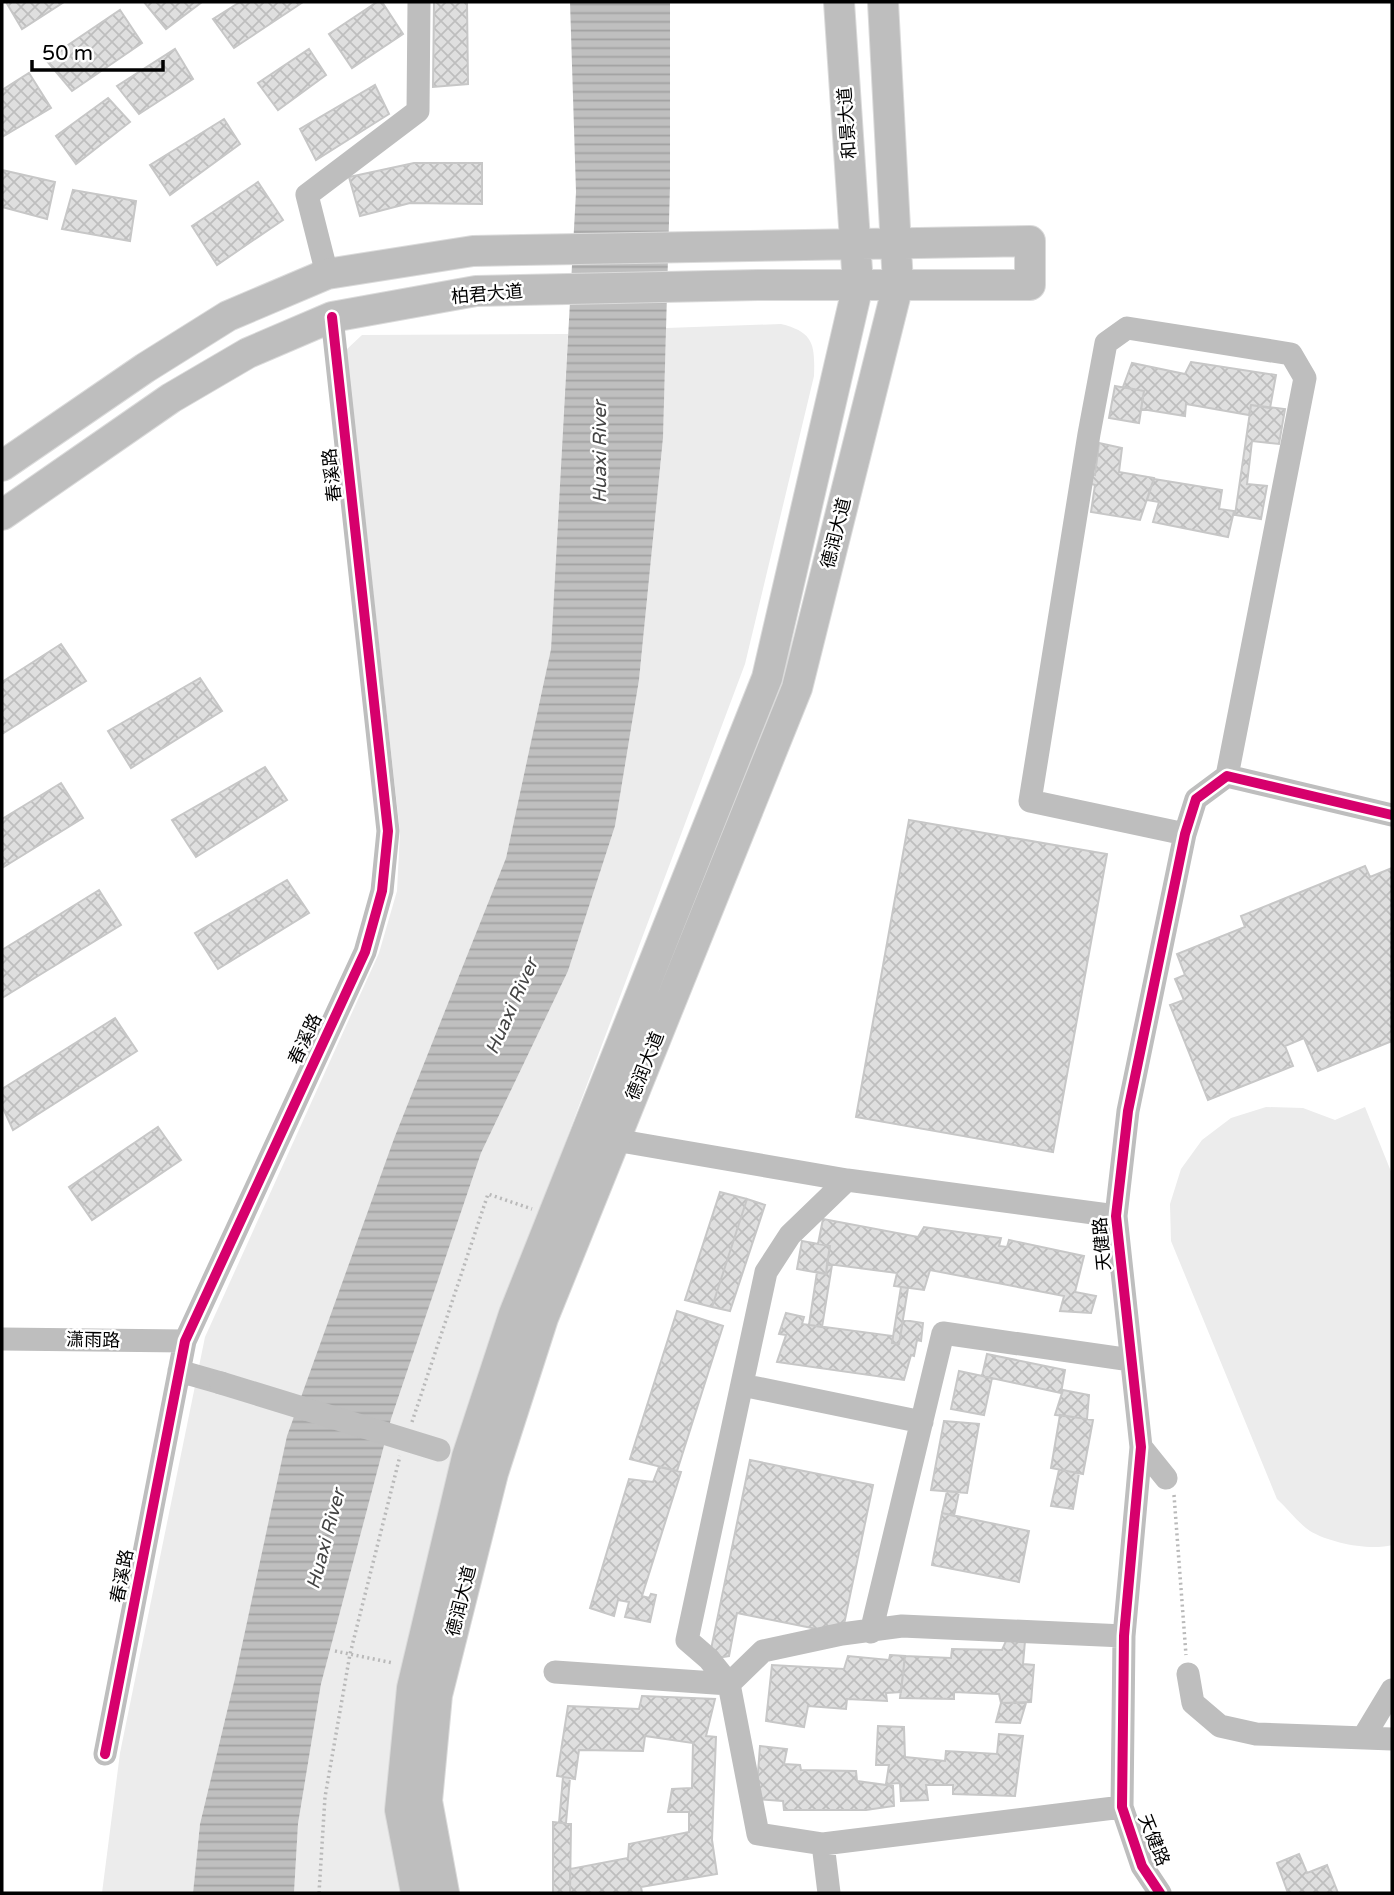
<svg xmlns="http://www.w3.org/2000/svg" width="1394" height="1895" viewBox="0 0 1394 1895" font-family="'Varela Round','Noto Sans SC',sans-serif">
<style>
.park{fill:#ececec}
.water{fill:url(#water-rules)}
.building{fill:url(#building-cross-hatch);stroke:#c7c7c7;stroke-width:2}
.lines{fill:none;stroke-linecap:round;stroke-linejoin:round}
.major-casing{stroke:#dbdbdb;stroke-width:32}
.path{stroke:#b9b9b9;stroke-width:3.5;stroke-dasharray:2 3.5;stroke-linecap:butt}
.minor{stroke:#bebebe;stroke-width:23}
.major{stroke:#bebebe;stroke-width:30}
.minor-bridge{stroke:#bebebe;stroke-width:23}
.cycleway-casing{stroke:#fff;stroke-width:15}
.cycleway{stroke:#d6006c;stroke-width:10}
.labels{text-anchor:middle;stroke-width:5;stroke-linejoin:round;paint-order:stroke}
.street-label{font-size:18px;fill:#000;stroke:#fff}
.water-label{font-size:19px;font-style:italic;fill:#444;stroke:#fff}
</style>
<defs>
<pattern id="water-rules" width="6" height="5" patternUnits="userSpaceOnUse" patternTransform="scale(1.75)"><rect width="6" height="5" fill="#bfbfbf"/><path d="M0 2.5h6" fill="none" stroke="#a2a2a2"/></pattern>
<pattern id="building-cross-hatch" width="8" height="8" patternUnits="userSpaceOnUse" patternTransform="scale(1.75)"><rect width="8" height="8" fill="#dfdfdf"/><path d="M0 0l8 8M0 8l8-8" fill="none" stroke="#bebebe"/></pattern>
</defs>
<rect width="100%" height="100%" fill="#fff"/>
<!-- park -->
<path class="park" d="M781,324C814,332 815,345 814,376L745,664L503,1308L406,1893H294L298,1824L321,1684L391,1419L481,1153L568,971L615,826L639,680L663,438L666,328Z
M568,334L551,649L506,858L395,1136L235,1678L200,1824L193,1893H102L120,1753L205,1337L379,953L397,891L400,832L346,350L362,335Z
M1266,1107L1303,1108L1335,1120L1365,1107L1392,1174V1545C1370,1551 1330,1543 1310,1531C1298,1523 1288,1509 1277,1499L1171,1241L1170,1204L1181,1169L1202,1140L1231,1118Z"/>
<!-- water -->
<path class="water" d="M570,2H670V186L663,438L639,680L615,826L568,971L481,1153L391,1419L321,1684L298,1824L294,1893H193L200,1824L235,1678L287,1436L395,1136L506,858L551,649L576,192Z"/>
<!-- building -->
<path class="building" d="M6,2H64L22,29Z
M144,2H202L166,29Z
M240,2H303L234,48L213,19Z
M377,2H382L403,34L352,68L329,34Z
M434,2H467L468,84L433,87Z
M120,10L142,43L72,91L46,60Z
M175,49L193,79L139,114L117,86Z
M309,49L326,75L278,110L258,83Z
M29,73L51,108L2,137V90Z
M375,85L389,114L316,160L300,129Z
M108,98L130,122L76,164L56,136Z
M224,119L240,144L170,195L150,165Z
M414,163H482V204L410,203L360,216L349,177Z
M2,170L55,182L47,219L2,207Z
M258,182L283,220L217,265L192,226Z
M73,190L136,201L130,241L62,229Z
M1191,362L1276,375L1270,408L1251,405L1249,415L1186,404L1185,416L1141,409L1144,391L1123,387L1132,363L1185,374Z
M1115,386L1144,391L1139,423L1109,418Z
M1251,405L1285,409L1279,444L1252,441L1247,484L1267,486L1261,519L1235,515Z
M1099,443L1122,448L1119,472L1154,478L1140,520L1091,512L1095,485L1085,482L1086,473L1095,475Z
M1154,479L1222,490L1219,509L1234,511L1228,537L1153,522L1159,502L1147,500Z
M61,644L86,681L2,734V682Z
M200,678L222,711L131,768L108,731Z
M265,767L287,800L196,857L172,820Z
M61,783L83,818L2,868V819Z
M909,820L1107,854L1053,1152L856,1117Z
M1365,866L1370,877L1392,868V1041L1318,1071L1304,1038L1285,1046L1293,1066L1208,1100L1170,1005L1184,1000L1175,979L1185,975L1177,954L1245,927L1241,916Z
M287,880L309,913L218,969L195,933Z
M99,890L121,925L2,998V950Z
M115,1018L137,1051L13,1130L2,1106V1089Z
M158,1127L181,1160L92,1220L69,1187Z
M720,1192L747,1199L712,1307L685,1300Z
M747,1199L765,1205L730,1311L712,1307Z
M823,1219L918,1237L924,1227L1001,1238L999,1246L1007,1247L1009,1240L1084,1256L1075,1292L1096,1296L1091,1313L1060,1311L1064,1296L930,1270L924,1290L894,1286L897,1273L827,1264L830,1246L818,1244Z
M802,1241L830,1246L826,1274L797,1269Z
M827,1264L832,1265L822,1327L809,1325L817,1272L826,1274Z
M901,1287L908,1288L899,1344L892,1343Z
M677,1311L723,1326L677,1471L630,1459Z
M786,1313L804,1317L802,1324L893,1336L892,1343L899,1344L903,1320L923,1323L921,1341L917,1340L914,1356L911,1355L904,1380L777,1362L786,1335L779,1334Z
M987,1354L1065,1370L1061,1393L982,1376Z
M959,1371L992,1378L984,1415L951,1409Z
M1063,1390L1089,1395L1087,1419L1055,1415Z
M1060,1415L1093,1420L1083,1474L1051,1468Z
M944,1421L979,1424L967,1493L931,1490Z
M750,1460L873,1485L842,1634L737,1613L729,1656L709,1659Z
M659,1467L681,1472L642,1596L649,1598L651,1594L656,1595L650,1622L625,1617L629,1602L618,1600L614,1616L590,1608L629,1479L653,1482Z
M1059,1470L1079,1473L1073,1509L1051,1506Z
M947,1491L959,1492L954,1516L942,1513Z
M942,1513L1029,1531L1019,1582L932,1565Z
M1006,1641H1025L1023,1664L1034,1665L1031,1702L1001,1703L999,1694L954,1692V1699L900,1698L905,1656L951,1658L952,1649L1002,1650Z
M890,1655L905,1656L901,1692L886,1693L887,1701L847,1699L846,1709L808,1706L804,1727L766,1721L772,1665L844,1669L848,1656L889,1660Z
M642,1696L715,1699L706,1736L716,1737L712,1840L717,1874L641,1887L642,1893H570V1869L628,1858L629,1844L689,1832V1812H668L672,1789L692,1788L693,1743L645,1736L643,1751L579,1750L575,1779L557,1776L568,1706L639,1709Z
M1001,1703H1026L1020,1723L996,1722Z
M878,1726L904,1727L905,1757L945,1761L946,1751L997,1754L999,1734L1023,1736L1015,1796L953,1794V1785H926L928,1800L901,1801L900,1783L886,1784L889,1765H876Z
M760,1746L787,1749L784,1764L800,1765L801,1770L856,1771L857,1781L893,1786L894,1806L866,1810H784L783,1801L756,1799Z
M563,1777L570,1778L566,1823H559Z
M553,1822L571,1824L570,1893H553Z
M1299,1854L1307,1873L1327,1865L1338,1893H1288L1277,1863Z"/>
<g class="lines">
<defs>
<path id="major" d="M2,466L145,368L228,316L327,274L473,251L1030,241V285H758L476,291L332,317L248,353L171,398L2,515
M416,1893L400,1810L412,1688L467,1457L514,1314L767,678L858,285L839,2
M444,1893L427,1801L437,1695L493,1473L543,1318L797,688L898,285L883,2"/>
</defs>
<!-- major casing -->
<use href="#major" class="major-casing"/>
<!-- path -->
<path class="path" d="M412,1422L488,1194L532,1209
M1174,1495L1186,1655
M335,1651L393,1663
M319,1893L325,1797L350,1654L400,1456"/>
<!-- minor -->
<path class="minor" d="M327,274L307,195L418,111L419,2
M1185,834L1030,801L1089,434L1106,343L1127,328L1291,354L1305,378L1227,776
M615,1140L847,1180L1116,1216
M847,1180L790,1235L766,1272L687,1640L709,1659L729,1684L758,1834L823,1844L1122,1807
M2,1339L185,1341
M179,1371L221,1383
M742,1385L922,1422
M1141,1447L1166,1478
M871,1632L943,1333L1131,1360
M555,1672L729,1684L763,1651L842,1634L902,1626L1124,1636
M1188,1674L1193,1703L1220,1726L1256,1734L1392,1739
M1363,1738L1392,1690
M105,1754L185,1341L365,952L382,891L388,831L332,317
M823,1844L829,1893
M1160,1893L1142,1866L1122,1807L1124,1636L1141,1447L1116,1216L1128,1111L1185,834L1196,799L1227,776L1392,815"/>
<!-- major -->
<use href="#major" class="major"/>
<!-- minor-bridge -->
<path class="minor-bridge" d="M221,1383L439,1450"/>
<defs>
<path id="cycleway" d="M105,1754L185,1341L365,952L382,891L388,831L332,317
M1160,1893L1142,1866L1122,1807L1124,1636L1141,1447L1116,1216L1128,1111L1185,834L1196,799L1227,776L1392,815"/>
</defs>
<!-- cycleway casing -->
<use href="#cycleway" class="cycleway-casing"/>
<!-- cycleway -->
<use href="#cycleway" class="cycleway"/>
</g>
<g class="labels">
<!-- street labels -->
<g class="street-label">
<text transform="translate(847 123) rotate(-94)" y="6">和景大道</text>
<text transform="translate(487 294) rotate(-5)" y="6">柏君大道</text>
<text transform="translate(332 475) rotate(-96)" y="6">春溪路</text>
<text transform="translate(836 533) rotate(-76)" y="6">德润大道</text>
<text transform="translate(305 1039) rotate(-65)" y="6">春溪路</text>
<text transform="translate(645 1066) rotate(-68)" y="6">德润大道</text>
<text transform="translate(1102 1244) rotate(-95)" y="6">天健路</text>
<text transform="translate(93 1340) rotate(1)" y="6">潇雨路</text>
<text transform="translate(122 1576) rotate(-79)" y="6">春溪路</text>
<text transform="translate(461 1601) rotate(-76)" y="6">德润大道</text>
<text transform="translate(1154 1840) rotate(68)" y="6">天健路</text>
</g>
<!-- water labels -->
<g class="water-label">
<text transform="translate(599 452) rotate(-90)" y="7">Huaxi River</text>
<text transform="translate(511 1006) rotate(-66)" y="7">Huaxi River</text>
<text transform="translate(325 1539) rotate(-75)" y="7">Huaxi River</text>
</g>
</g>
<!-- border -->
<rect width="1394" height="1895" fill="none" stroke="#000000" stroke-width="7"/>
<!-- scale -->
<path d="M32 60v10h131v-10" fill="none" stroke="#000000" stroke-width="3.5"/>
<text x="42" y="60" font-size="21" fill="#000000" stroke="#ffffff" stroke-width="5" paint-order="stroke">50 m</text>
</svg>
